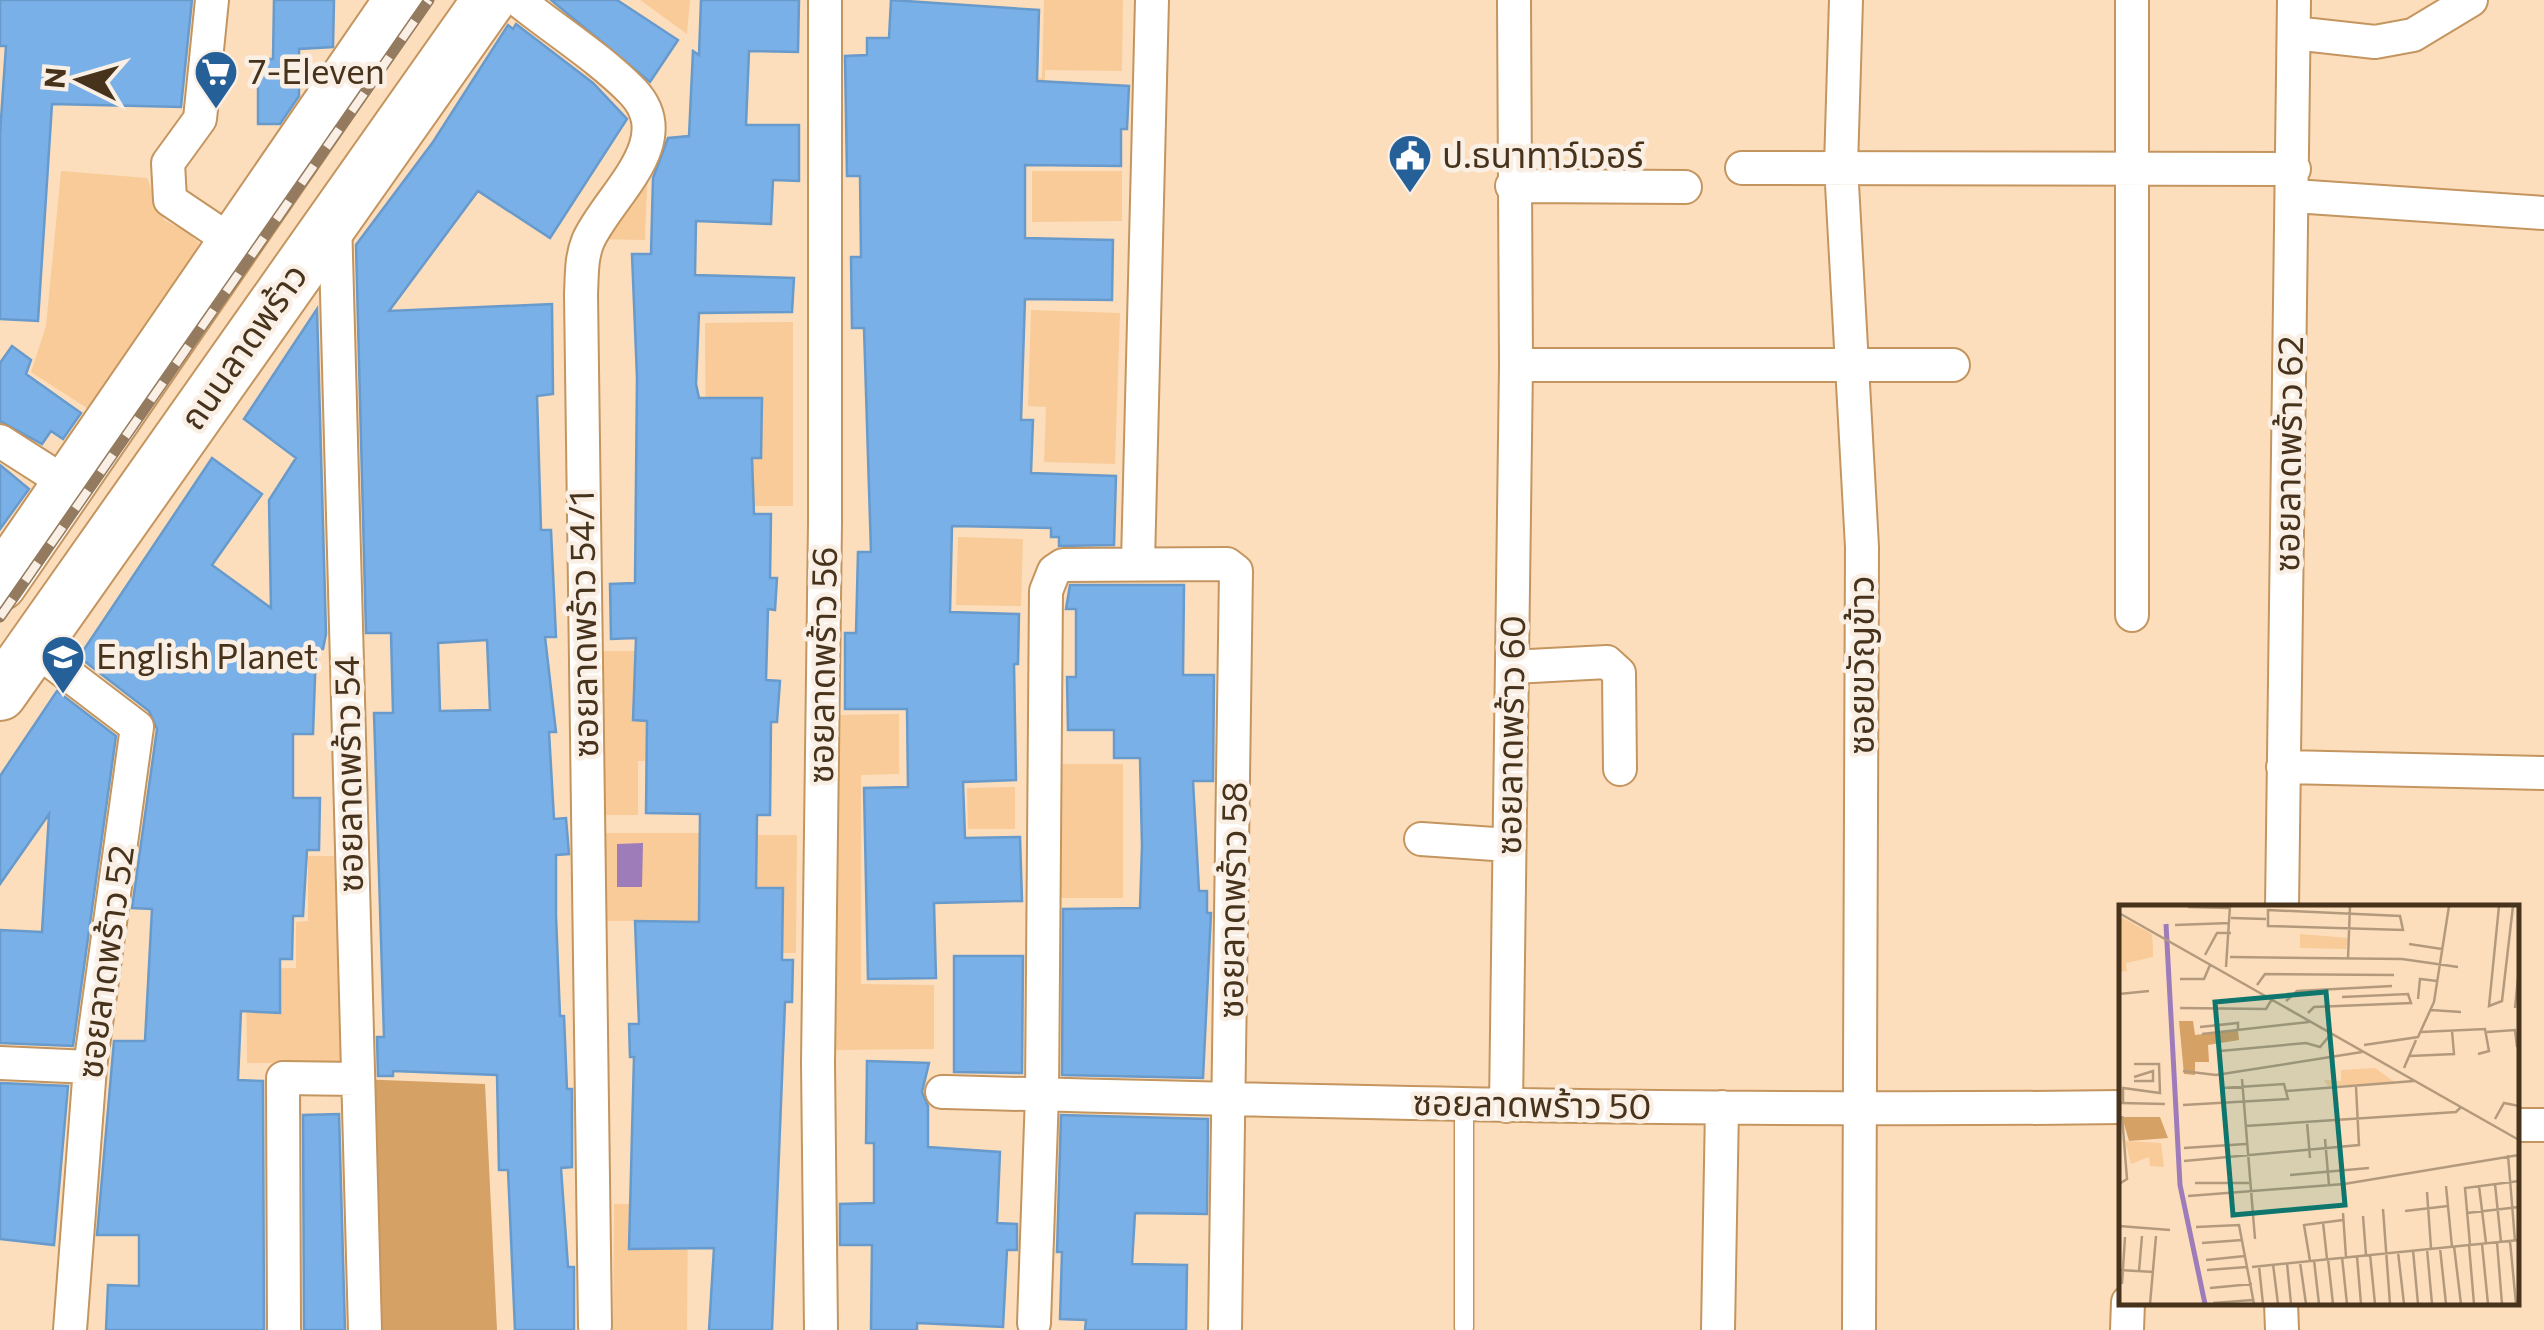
<svg xmlns="http://www.w3.org/2000/svg" width="2544" height="1330" viewBox="0 0 2544 1330" font-family="Commissioner,'Noto Sans Thai',sans-serif">
<style>
.green{fill:#f8cb99}
.forest{fill:#d5a165}
.water{fill:#9e7cba}
.building{fill:#79b0e7;stroke:#689acb;stroke-width:2.5;fill-rule:evenodd}
.lines{fill:none;stroke-linecap:round;stroke-linejoin:round}
.service-casing{stroke:#c4955f;stroke-width:21}
.minor-casing{stroke:#c4955f;stroke-width:36}
.primary-casing{stroke:#c4955f;stroke-width:56}
.service{stroke:#fff;stroke-width:18}
.minor{stroke:#fff;stroke-width:32}
.primary{stroke:#fff;stroke-width:52}
.rail-casing{stroke:#947b60;stroke-width:11}
.rail{stroke:#faefe4;stroke-width:8;stroke-dasharray:22;stroke-linecap:butt}
.labels{text-anchor:middle;stroke-width:9;stroke-linejoin:round;paint-order:stroke}
.poi-label{font-size:35px;fill:#47331c;stroke:#faefe4;text-anchor:start}
.street-label{font-size:35px;fill:#47331c;stroke:#faefe4}
.inset-river{fill:none;stroke:#9e7cba;stroke-width:5}
.inset-road{fill:none;stroke:#b49a7d;stroke-width:2.5}
.view{fill:#0f766e;fill-opacity:0.15;stroke:#0f766e;stroke-width:5}
.inset-edge{fill:none;stroke:#47331c;stroke-width:5}
</style>
<rect width="100%" height="100%" fill="#fcdebd"/>
<!-- green -->
<path class="green" d="M640,0H690L687,34Z
M1044,0H1123L1122,71L1045,70L1044,122L1023,78H1042Z
M648,159L645,240L590,239Z
M61,171L147,178L164,220L187,232L219,262L107,421L31,372L46,326Z
M1032,171H1122V221L1032,222Z
M1031,310L1120,313L1115,464L1044,462L1046,407L1028,406Z
M793,322V506H706L705,323Z
M958,537L1023,539L1021,606L956,605Z
M602,651H696L658,761H638V815H602Z
M899,714V774L861,775V984L934,985V1049L835,1050L834,715Z
M1054,764H1123V898H1053Z
M1015,787V829H968L967,788Z
M606,833H700L725,897L691,956V921H606Z
M757,835H797L796,953H782L783,888H756Z
M308,856H342V1063H247L246,969L296,968V922L308,921Z
M614,1204H688L687,1330H613Z"/>
<!-- forest -->
<path class="forest" d="M357,1079L485,1084L497,1330H365Z"/>
<!-- water -->
<path class="water" d="M643,843L642,887H617V844Z"/>
<!-- building -->
<path class="building" d="M0,0H192L181,107L52,104L38,321L0,319V134L6,46H0Z
M274,0H334L333,47L299,49V96L280,124H258V59H273Z
M551,0H617L678,40L650,82Z
M701,0H799L798,52L749,51L746,125H799V181L773,180L771,224L696,221L695,275L794,278L792,312L699,313L696,384L699,398H762L761,458H752L754,514H771L770,578H777L775,610L768,609L766,680L780,681L777,722H771L770,815H757L756,888H783L782,960H793L792,1002H785L772,1330H709L714,1248L629,1249L634,1057H630L629,1024H639L635,921L699,922L700,814L646,813L647,721L633,720L636,638L611,639L610,584L635,583L637,378L632,254H651L653,178L668,138L689,136L693,51L699,55Z
M891,0L1039,10L1037,81L1129,86L1127,129H1121V166L1025,165V238L1113,240L1112,300L1025,299L1021,420H1033L1031,473L1116,476L1114,545L1059,546V537H1051V528L952,526L950,612L1019,614L1018,664H1014L1016,780L963,782L965,838L1020,837L1022,901L934,903L936,978L868,979L864,788L908,787L907,709H845V633H856L858,552H871L864,328H852L851,257H861L860,176H847L845,56L867,55V38H889Z
M516,24L593,83L627,119L550,238L478,191L389,311L552,304L553,394L537,396L541,530H551L556,637H545L556,732H549L554,819L566,818L569,854L556,855V916L560,1016H564L567,1089H572V1167L561,1168L568,1267H574V1330H515L508,1170H499L497,1075L393,1071V1076H378L377,1037H384L374,713H393L391,633H366L356,245L433,142L508,25L513,29ZM487,640L490,710L440,711L438,643Z
M317,309L326,634L323,649H316L313,734H293V798H320L319,850H307L303,916H293L292,959H280V1013L241,1011L238,1080L263,1081L264,1330H106L108,1285L139,1286V1235H97L114,1041H145L152,909L132,908L157,729L149,711L79,657L212,458L262,494L212,565L271,608L269,500L296,458L244,419Z
M12,346L31,360L26,374L81,413L63,439L51,431L42,444L0,421V363Z
M0,465L29,489L0,529Z
M1070,585H1184L1183,675H1214L1213,781H1193L1199,891H1207V913H1211L1203,1078L1062,1075L1063,909L1140,908L1142,846L1140,758H1114V730H1068L1067,677H1076V609H1066Z
M57,691L116,736L73,1046L0,1043V930L42,932L49,814L0,884V776Z
M954,956H1023L1022,1073L954,1072Z
M867,1061L929,1063L922,1092L928,1106V1147L1000,1152L997,1223L1017,1224V1250H1007L1003,1327L917,1323V1330H871L872,1245H840V1204L874,1203V1143H866Z
M0,1083L68,1086L54,1245L0,1239Z
M339,1114L345,1330H304L303,1115Z
M1061,1115L1208,1119L1207,1214L1135,1213L1132,1264L1187,1265L1186,1330H1085L1086,1320L1060,1319L1062,1252H1057Z"/>
<g class="lines">
<defs>
<path id="service" d="M1464,1106V1327"/>
<path id="minor" d="M212,0L200,119L168,163L170,200L234,243
M518,0C555,30 600,58 633,92C680,142 608,196 588,241C581,258 582,276 581,294L595,1326
M1846,0L1841,166L1862,547L1859,1330
M2294,33L2375,42L2413,35L2471,0
M1742,168L2294,169
M1512,186L1685,187
M2294,196L2544,213
M335,219L365,1330
M1516,365H1953
M0,441L69,485
M1138,562L1152,0
M2132,615V0
M32,647L137,727L90,1067L70,1330
M1512,667L1607,662L1619,673L1620,769
M2283,767L2544,773
M1421,839L1509,845
M2282,908L2294,0
M0,1063L90,1067
M942,1092C1336,1102 1728,1112 2122,1107
M1506,1106L1516,365L1514,0
M2516,1125H2544
M2281,1302L2282,1330
M1034,1323L1042,1095L1046,591L1054,571L1063,565L1227,564L1236,571L1225,1330
M284,1330L283,1078L357,1079
M821,1330L818,1063L825,523V0
M1718,1330L1722,1107
M2127,1330L2128,1302"/>
<path id="primary" d="M0,584L401,0
M0,694L489,0"/>
</defs>
<!-- service casing -->
<use href="#service" class="service-casing"/>
<!-- minor casing -->
<use href="#minor" class="minor-casing"/>
<!-- primary casing -->
<use href="#primary" class="primary-casing"/>
<!-- service -->
<use href="#service" class="service"/>
<!-- minor -->
<use href="#minor" class="minor"/>
<!-- primary -->
<use href="#primary" class="primary"/>
<defs>
<path id="rail" d="M0,617L429,0"/>
</defs>
<!-- rail casing -->
<use href="#rail" class="rail-casing"/>
<!-- rail -->
<use href="#rail" class="rail"/>
</g>
<!-- icons -->
<defs>
<symbol id="supermarket-pin" viewBox="-11 -11 22 30"><path d="M0 17L-7.5 6A9.5 9.5 0 1 1 7.5 6Z" fill="#256198" stroke="#faefe4"/><path d="M-6-5.5h2.5l.6 2H6L4.5 2H-2.5L-4.4-4H-6ZM-1.5 3.2a1.3 1.3 0 1 0 .1 0ZM3 3.2a1.3 1.3 0 1 0 .1 0Z" fill="#fff"/></symbol>
<symbol id="civic-pin" viewBox="-11 -11 22 30"><path d="M0 17L-7.5 6A9.5 9.5 0 1 1 7.5 6Z" fill="#256198" stroke="#faefe4"/><path d="M-.6-6.5H3V-4.5H.6V-3L4-1V1h2V6H-6V1h2V-1L-.6-3ZM-1.2 2.5V6h2.4V2.5Z" fill="#fff"/></symbol>
<symbol id="school-pin" viewBox="-11 -11 22 30"><path d="M0 17L-7.5 6A9.5 9.5 0 1 1 7.5 6Z" fill="#256198" stroke="#faefe4"/><path d="M0-5L7-2L0 1L-7-2ZM-4 1L0 2.5L4 1V4Q0 6-4 4Z" fill="#fff"/></symbol>
</defs>
<g fill-rule="evenodd">
<use href="#supermarket-pin" x="191" y="47" width="50" height="68"/>
<use href="#civic-pin" x="1385" y="131" width="50" height="68"/>
<use href="#school-pin" x="38" y="632" width="50" height="68"/>
</g>
<g class="labels">
<!-- poi labels -->
<g class="poi-label">
<text x="248" y="84">7-Eleven</text>
<text x="1442" y="168">ป.ธนาทาว์เวอร์</text>
<text x="96" y="669">English Planet</text>
</g>
<!-- street labels -->
<g class="street-label">
<text transform="translate(244 347) rotate(-55)" y="12">ถนนลาดพร้าว</text>
<text transform="translate(2289 454) rotate(-89)" y="12">ซอยลาดพร้าว 62</text>
<text transform="translate(584 624) rotate(-91)" y="12">ซอยลาดพร้าว 54/1</text>
<text transform="translate(823 665) rotate(-89)" y="12">ซอยลาดพร้าว 56</text>
<text transform="translate(1862 665) rotate(-90)" y="12">ซอยขวัญข้าว</text>
<text transform="translate(1511 735) rotate(-89)" y="12">ซอยลาดพร้าว 60</text>
<text transform="translate(349 774) rotate(-91)" y="12">ซอยลาดพร้าว 54</text>
<text transform="translate(1233 900) rotate(-89)" y="12">ซอยลาดพร้าว 58</text>
<text transform="translate(106 962) rotate(-82)" y="12">ซอยลาดพร้าว 52</text>
<text transform="translate(1532 1105) rotate(1)" y="12">ซอยลาดพร้าว 50</text>
</g>
</g>
<!-- overview -->
<g transform="translate(2119 905)">
<rect width="400" height="400" fill="#fcdebd"/>
<path d="M0,11L33,29L34,44V52L7,58L8,66L1,67ZM181,29L229,33L227,44L181,43ZM256,163L277,178L209,181L205,175L222,176V165ZM6,236L42,238L45,262L31,261L30,252L12,259Z" fill="#f8cb99"/>
<path d="M60,116H74L76,130L119,125L120,135L89,140L90,157H76V170L65,169ZM3,212H41L49,233L10,236Z" fill="#d5a165"/>
<path class="inset-river" d="M47,19L61,280L86,399"/>
<path class="inset-road" d="M380,1L370,101L383,96L394,1M69,2L111,3M149,5L281,11L284,25L149,21ZM0,8L400,235M112,13L147,14M56,20L111,18M290,39L323,44M86,50L98,28H112M111,52L283,54L339,62M229,53L231,1M107,62L111,1M61,74H85L91,60M138,80L146,69L275,70M0,89L30,86M299,94L301,74L318,76M167,96L178,86L273,81M61,103L147,104L153,94M396,103L400,63M312,105L342,107M189,108L195,102L292,98L289,89L223,92M81,122L119,118V125M302,127L366,124L370,146L359,149M368,127L396,125L398,142M83,129L190,117M245,140L299,132L315,97L330,1M101,146L187,138L201,142L212,129M291,151L335,149L333,126M285,163L297,135M64,166L97,170L243,147M15,172L34,166V176H15M123,174L136,334M168,186L295,176M2,198L46,199M4,198V183L41,188L40,159H15M64,200L169,194L165,179L104,183M376,214L385,198L400,201M188,217L191,253M126,221L337,207L342,202M206,234L210,280M65,243L127,239M389,250L396,336M65,256L240,240L237,182M171,270L250,263M76,278H130M0,279L8,274L3,211M376,279L382,337M327,281L333,342M360,281L367,338M308,287L312,343M69,291L225,279L400,250M264,304L271,399M286,306L329,301M224,308L227,352M348,308L400,302M244,311L247,350M204,317L208,354M0,321L51,325M77,322L120,320L135,399M391,336L397,399M378,337L383,399M83,338L123,335M363,339L369,399M350,340L355,399M351,340L346,283L400,276M335,341L342,399M321,343L327,399M308,344L313,399M294,345L299,399M279,347L285,399M251,349L256,399M238,351L242,399M223,352L228,399M209,354L214,399M87,355L126,351M195,355L200,399M191,356L185,320L224,315M181,357L187,399M168,358L172,399M154,359L159,399M140,361L144,399M133,362L400,335M1,365L35,367M88,365L128,362M20,366L23,331M3,379L6,332M91,383L133,379M94,398L134,395M31,399L37,331"/>
<path class="view" d="M207,87L226,300L114,310L96,97Z"/>
<rect width="400" height="400" class="inset-edge"/>
</g>
<!-- north arrow -->
<g transform="translate(80 80) rotate(275)" stroke="#faefe4" stroke-width="8" paint-order="stroke">
<path d="M0-8L18 38L0 25L-18 38Z" fill="#47331c"/>
<text y="-15" font-size="28" font-weight="bold" text-anchor="middle" fill="#47331c">N</text>
</g>
</svg>
